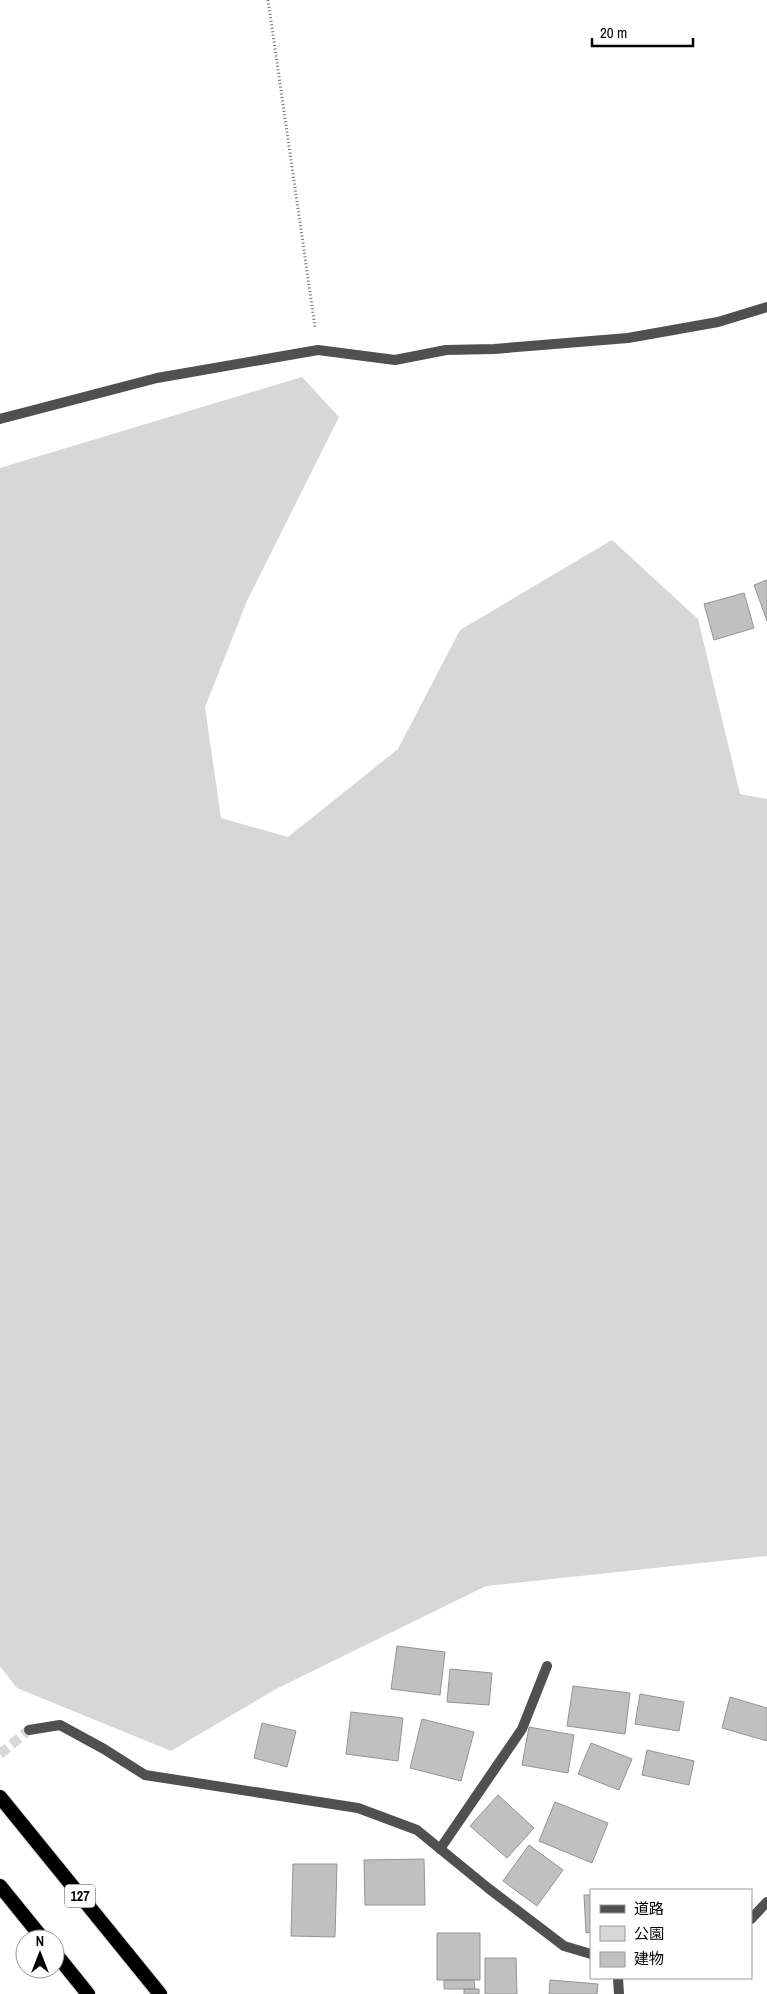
<svg xmlns="http://www.w3.org/2000/svg" width="767" height="1994" viewBox="0 0 767 1994" font-family="'Archivo Narrow','Noto Sans JP',sans-serif">
<style>
.green{fill:#d7d7d7}
.building{fill:#c0c0c0;stroke:#949494}
.lines{fill:none;stroke-linecap:round;stroke-linejoin:round}
.minor-tunnel{stroke:#d9d9d9;stroke-width:10;stroke-dasharray:10 5;stroke-linecap:butt}
.trunk-casing{stroke:#dbdbdb;stroke-width:16}
.path{stroke:#727272;stroke-width:3;stroke-dasharray:1 2.5;stroke-linecap:butt}
.minor{stroke:#505050;stroke-width:10}
.trunk{stroke:#000;stroke-width:14}
.labels{text-anchor:middle;stroke-width:5;stroke-linejoin:round;paint-order:stroke}
.shield{fill:#fff;stroke:#4c4c4c;stroke-width:1}
.shield-label{font-size:14px;font-weight:bold;fill:#000}
</style>
<rect width="100%" height="100%" fill="#fff"/>
<!-- green -->
<path class="green" d="M302,377L339,417L247,601L205,707L221,818L288,837L398,749L460,630L612,540L698,619L740,794L767,799V1556L486,1586L276,1689L171,1751L17,1688L0,1666V468Z"/>
<!-- building -->
<path class="building" d="M767,580V621L754,585Z
M744,593L754,628L714,640L704,604Z
M397,1646L445,1652L440,1695L391,1689Z
M450,1669L492,1673L489,1705L447,1702Z
M573,1686L630,1693L625,1734L567,1726Z
M640,1694L684,1702L679,1731L635,1724Z
M730,1697L767,1708V1741L722,1728Z
M351,1712L403,1718L398,1761L346,1754Z
M422,1719L474,1732L461,1781L410,1768Z
M262,1723L296,1731L287,1767L254,1758Z
M529,1727L574,1735L568,1773L522,1765Z
M591,1743L632,1759L619,1790L578,1774Z
M647,1750L694,1761L689,1785L642,1775Z
M498,1795L534,1828L507,1858L470,1826Z
M555,1802L608,1823L592,1863L539,1841Z
M529,1845L563,1870L537,1906L503,1881Z
M424,1859L425,1905H365L364,1860Z
M293,1864H337L335,1937L291,1936Z
M584,1895H591V1932L586,1933Z
M437,1933H480V1980H437Z
M485,1958H516L517,1994H485Z
M444,1980H474L475,1989H444Z
M550,1980L598,1984L597,1994H549Z
M464,1989H479V1994H464Z"/>
<g class="lines">
<!-- minor-tunnel -->
<path class="minor-tunnel" d="M0,1754L29,1730"/>
<defs>
<path id="trunk" d="M0,1797L160,1994
M0,1886L43,1939
M55,1953L88,1994"/>
</defs>
<!-- trunk casing -->
<use href="#trunk" class="trunk-casing"/>
<!-- path -->
<path class="path" d="M268,0L315,327"/>
<!-- minor -->
<path class="minor" d="M0,419L157,378L318,350L395,360L446,350L494,349L628,338L718,322L767,307
M29,1730L60,1725L104,1749L145,1775L358,1808L417,1830L488,1888L564,1946L591,1954
M440,1849L522,1729L547,1666
M751,1919L767,1902
M618,1978L619,1994"/>
<!-- trunk -->
<use href="#trunk" class="trunk"/>
</g>
<g class="labels">
<!-- shield labels -->
<rect class="shield" x="65" y="1884.5" width="30" height="23" rx="4"/>
<g class="shield-label">
<text x="80" y="1901">127</text>
</g>
</g>
<!-- legend -->
<rect x="590" y="1889" width="162" height="90" fill="#ffffff" stroke="#999999"/>
<rect x="600" y="1905" width="25" height="8" fill="#505050" stroke="#999999"/>
<text x="634" y="1914" font-size="15" fill="#000000">道路</text>
<rect x="600" y="1926" width="25" height="15" fill="#d7d7d7" stroke="#999999"/>
<text x="634" y="1939" font-size="15" fill="#000000">公園</text>
<rect x="600" y="1952" width="25" height="15" fill="#c0c0c0" stroke="#999999"/>
<text x="634" y="1964" font-size="15" fill="#000000">建物</text>
<!-- north arrow -->
<g transform="translate(40 1954)"><circle r="24" fill="#ffffff" stroke="#999999"/>
<path d="M0-4L9 19L0 12L-9 19Z" fill="#000000"/>
<text y="-8" font-size="14" font-weight="bold" text-anchor="middle" fill="#000000">N</text>
</g>
<!-- scale -->
<path d="M592 38v8h101v-8" fill="none" stroke="#000000" stroke-width="2.5"/>
<text x="600" y="38" font-size="15" fill="#000000" stroke="#ffffff" stroke-width="4" paint-order="stroke">20 m</text>
</svg>
